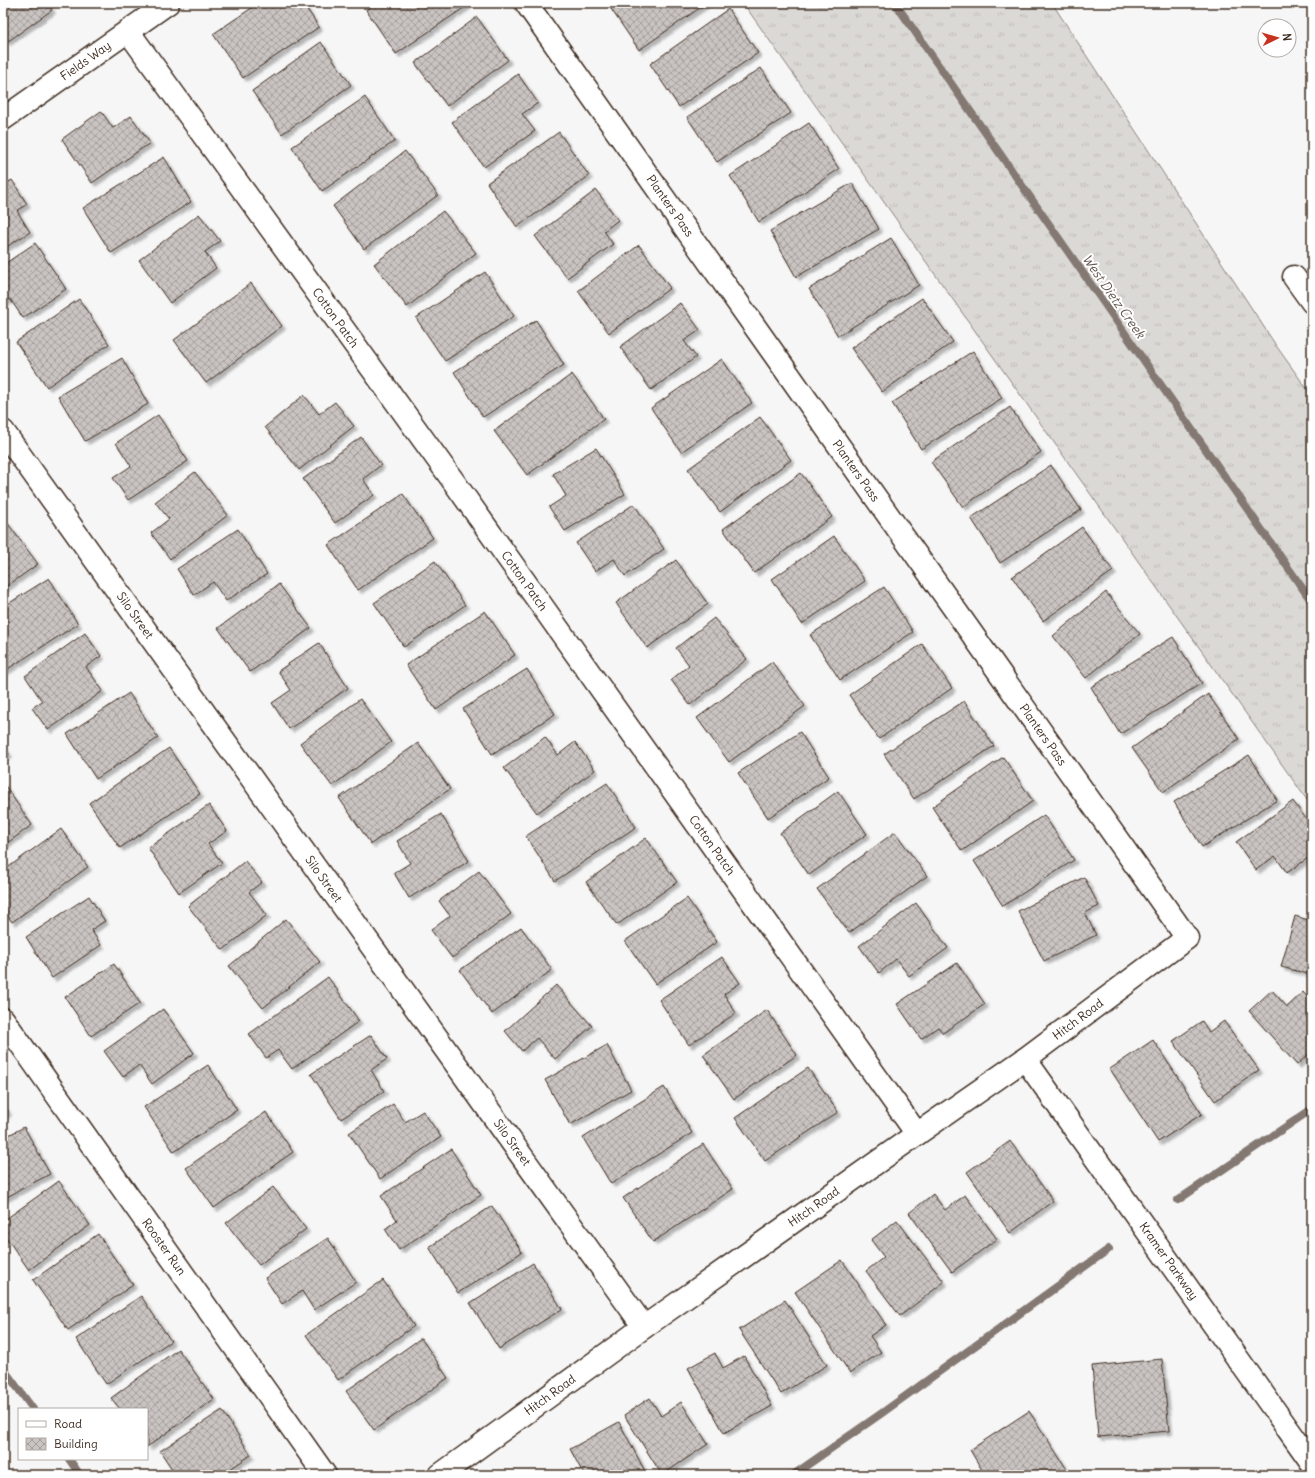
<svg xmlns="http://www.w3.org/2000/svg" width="1315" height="1478" viewBox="0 0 1315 1478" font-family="Delius,sans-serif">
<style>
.grass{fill:url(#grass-tufts);stroke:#8b827a}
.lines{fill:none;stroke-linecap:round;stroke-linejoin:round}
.stream{stroke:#847972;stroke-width:8}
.building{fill:url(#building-cross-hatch);stroke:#3b2a1e;filter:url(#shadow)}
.minor-casing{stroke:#3b2a1e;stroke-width:25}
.minor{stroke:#fff;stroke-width:22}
.labels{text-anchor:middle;stroke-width:4;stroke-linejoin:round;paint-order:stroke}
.street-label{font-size:12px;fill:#3b2a1e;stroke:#fff}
.water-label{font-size:13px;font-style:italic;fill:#65584f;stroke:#fff}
</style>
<defs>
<pattern id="grass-tufts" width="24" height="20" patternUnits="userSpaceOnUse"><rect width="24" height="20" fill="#dbd9d6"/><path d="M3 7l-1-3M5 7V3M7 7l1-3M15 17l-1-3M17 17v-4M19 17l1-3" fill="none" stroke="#bdbab7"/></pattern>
<pattern id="building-cross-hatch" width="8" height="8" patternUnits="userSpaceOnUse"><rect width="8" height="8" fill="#c9c3c1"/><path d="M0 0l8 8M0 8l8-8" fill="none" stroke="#a49f9c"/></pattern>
<filter id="shadow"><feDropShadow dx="3.5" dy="3.5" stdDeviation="1" flood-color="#0004"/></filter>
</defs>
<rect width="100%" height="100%" fill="#f7f6f6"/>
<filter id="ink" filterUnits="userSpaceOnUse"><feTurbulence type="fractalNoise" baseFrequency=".025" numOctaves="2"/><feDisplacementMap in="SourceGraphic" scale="8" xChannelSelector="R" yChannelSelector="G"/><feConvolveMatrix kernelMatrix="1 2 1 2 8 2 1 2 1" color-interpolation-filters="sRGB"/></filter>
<g filter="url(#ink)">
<!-- grass -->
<path class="grass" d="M743,3H1052L1277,347L1312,396V807Z"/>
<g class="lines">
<!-- stream -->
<path class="stream" d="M895,3L1312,602
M1178,1200L1312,1109
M3,1368L33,1409
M69,1459L80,1475
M793,1475L882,1413L1109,1249"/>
</g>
<!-- building -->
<path class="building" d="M3,3H47L52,10L7,42L3,37Z
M259,3H303L319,27L243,78L213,34Z
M376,3H466L468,5L396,54L366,10Z
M614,3H707L639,50L609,6Z
M728,9L758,53L679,107L650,64Z
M477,17L508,60L447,106L415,63Z
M321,42L351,85L282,134L252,91Z
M761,68L791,113L717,162L687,117Z
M518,74L538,103L522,114L535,131L484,167L452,122Z
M365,97L395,141L322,191L292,147Z
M101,111L113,128L131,116L150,143L92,183L62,139Z
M809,123L839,169L759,222L730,176Z
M559,132L589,176L517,227L487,183Z
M405,151L438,195L364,249L333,206Z
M164,157L191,202L111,253L83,208Z
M12,180L27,204L17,211L30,232L3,249V185Z
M852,183L879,229L796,277L770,231Z
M596,190L618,220L604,231L613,244L567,278L535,236Z
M443,211L476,253L407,307L374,264Z
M199,214L220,241L205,252L216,268L170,303L139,260Z
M891,238L919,285L838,336L809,289Z
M35,243L66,289L23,318L10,299L3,304V265Z
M639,245L670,288L609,333L578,291Z
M485,272L514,316L445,361L416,318Z
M251,283L282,326L206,383L174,340Z
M922,298L953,342L882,392L851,348Z
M79,299L109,344L47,387L16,342Z
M680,303L700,330L684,341L696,357L651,390L620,347Z
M536,320L564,365L483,417L454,372Z
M973,351L1002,398L921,449L892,403Z
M122,358L148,404L85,441L58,396Z
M722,359L752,403L681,452L651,408Z
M572,374L604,419L527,475L494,431Z
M304,395L319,414L335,402L354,426L299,470L265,427Z
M1010,407L1041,452L963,507L931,462Z
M158,415L188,461L128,500L113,478L131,466L116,443Z
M760,417L791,460L720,512L688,469Z
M361,437L381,465L363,479L374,495L335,523L303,479Z
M596,448L625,494L565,531L549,507L566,496L553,474Z
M1051,465L1081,510L1000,563L971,518Z
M195,472L228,515L170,559L151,533L169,519L155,502Z
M801,473L832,517L754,573L723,529Z
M403,494L433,538L358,590L328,545Z
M634,504L664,549L625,576L614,559L595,571L576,543Z
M6,521L38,564L3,589V523Z
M1082,527L1113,571L1043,621L1012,577Z
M238,529L267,574L226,601L213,582L194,595L177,569Z
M834,536L865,581L802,624L772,579Z
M676,560L708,604L647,648L616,603Z
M435,561L465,605L404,647L374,603Z
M49,578L78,624L3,672V607Z
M279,584L311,628L250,672L218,628Z
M884,587L913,632L840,680L810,635Z
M1106,592L1140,634L1086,678L1053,636Z
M485,611L515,655L436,710L406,665Z
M714,618L747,659L690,705L671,680L689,665L676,648Z
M85,633L101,656L86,667L103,691L48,730L32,708L42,701L25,676Z
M1173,637L1202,683L1120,734L1091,687Z
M319,643L348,688L289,729L272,703L291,690L278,671Z
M922,644L952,688L879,739L849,695Z
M772,662L805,706L729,762L697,718Z
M527,669L555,714L492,754L463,709Z
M129,693L158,738L96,779L67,734Z
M1208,694L1239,739L1163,792L1132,748Z
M360,699L391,742L332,786L300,743Z
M964,701L994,746L914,799L884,754Z
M800,732L829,777L768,818L738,773Z
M545,737L558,755L575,742L595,770L537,813L504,768Z
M418,743L450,789L371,844L339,798Z
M3,746L9,754L3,758Z
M169,748L200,794L120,848L89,803Z
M1249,755L1277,800L1202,847L1174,802Z
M1003,757L1033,801L962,851L932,807Z
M3,783L32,825L3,846Z
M607,783L636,827L555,881L526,836Z
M838,791L867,834L809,875L780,833Z
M1293,801L1312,827V855L1287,873L1275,856L1256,870L1236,842Z
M209,805L227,831L208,844L222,863L179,893L148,848Z
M441,814L469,861L409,898L394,873L410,863L397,841Z
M1044,815L1074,860L1003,906L974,861Z
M61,829L88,867L12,922L3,909V871Z
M895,832L927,876L849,933L817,889Z
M646,838L677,882L617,925L586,882Z
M245,861L262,882L249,892L267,915L223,950L188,906Z
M479,871L511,914L452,958L431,930L450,916L439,901Z
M1084,877L1099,906L1085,913L1096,935L1044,961L1018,911Z
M89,896L105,921L91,930L101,945L52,978L26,937Z
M687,898L717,942L655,984L625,941Z
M916,903L948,948L909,976L896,959L879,973L859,946Z
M1295,916L1312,921V975L1281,967Z
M286,919L320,962L263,1008L229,966Z
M521,927L552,970L492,1014L460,970Z
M722,957L740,983L724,994L736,1013L689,1045L659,1000Z
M957,963L985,1004L943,1033L938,1027L921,1039L897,1004Z
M114,964L140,1003L91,1036L65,997Z
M328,977L359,1021L292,1069L278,1050L266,1058L249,1034Z
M556,985L592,1026L555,1059L537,1038L522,1051L505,1031Z
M1272,990L1287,1007L1303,992L1312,1002V1051L1297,1065L1249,1011Z
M163,1009L194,1053L152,1084L139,1065L123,1077L104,1051Z
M767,1010L797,1055L734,1099L703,1055Z
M1202,1021L1209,1032L1224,1021L1259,1070L1215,1101L1173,1041Z
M371,1035L387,1059L371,1070L384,1091L341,1119L311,1074Z
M1153,1040L1202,1114L1158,1142L1110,1069Z
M607,1045L631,1090L570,1125L545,1080Z
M208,1065L237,1110L174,1152L144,1107Z
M808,1068L838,1112L765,1161L735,1118Z
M664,1087L692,1133L611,1184L583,1138Z
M3,1104L8,1112L3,1116Z
M393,1104L405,1122L423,1111L441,1137L380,1179L349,1133Z
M266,1112L293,1152L214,1208L186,1168Z
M24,1127L50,1174L3,1199V1138Z
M1010,1141L1053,1201L1010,1233L967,1172Z
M703,1144L733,1189L653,1242L623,1198Z
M451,1149L481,1195L399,1250L385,1229L397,1220L381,1196Z
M59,1181L90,1225L29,1270L3,1233V1221Z
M273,1187L306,1229L259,1265L226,1223Z
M933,1194L945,1210L965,1195L997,1239L952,1272L909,1213Z
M492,1206L522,1252L458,1293L429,1247Z
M897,1220L944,1282L900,1316L866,1271L884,1257L871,1240Z
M98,1234L133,1285L68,1330L33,1280Z
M328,1238L356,1282L314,1310L302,1291L282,1304L265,1278Z
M842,1260L886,1325L870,1336L881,1352L850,1373L795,1292Z
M533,1263L562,1309L499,1349L470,1303Z
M383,1280L414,1326L338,1380L306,1335Z
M141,1296L171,1341L106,1384L76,1339Z
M785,1300L827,1365L781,1394L739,1330Z
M421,1338L448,1378L374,1430L346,1391Z
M178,1349L214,1399L147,1447V1409H120L111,1398Z
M715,1353L723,1368L744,1356L772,1406L724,1433L688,1368Z
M1162,1359L1169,1431L1098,1437L1092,1366Z
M650,1398L661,1416L681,1402L708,1444L662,1475L624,1415Z
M222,1410L251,1455L221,1475H176L160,1451Z
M1029,1411L1070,1474L985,1475L970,1450Z
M619,1422L647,1475H584L570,1449Z"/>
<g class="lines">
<defs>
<g id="minor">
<path id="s1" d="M128,31L454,482L917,1134"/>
<path id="s2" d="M3,119L168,3"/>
<path d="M1294,277L1312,302"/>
<path id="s3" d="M3,431L644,1327"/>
<path id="s4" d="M3,1019L325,1475"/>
<path id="s5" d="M1025,1059L1312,1463"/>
<path id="s6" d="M440,1475L644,1327L917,1134L1025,1059L1187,938L526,3"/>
</g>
</defs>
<!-- minor casing -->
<use href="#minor" class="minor-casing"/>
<!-- minor -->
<use href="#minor" class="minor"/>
</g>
</g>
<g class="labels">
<!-- street labels -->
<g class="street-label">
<text dy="4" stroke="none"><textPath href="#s2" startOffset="101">Fields Way</textPath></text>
<text transform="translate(670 206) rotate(55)" y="4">Planters Pass</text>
<text dy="4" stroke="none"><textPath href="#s1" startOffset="354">Cotton Patch</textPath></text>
<text transform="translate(856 471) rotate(55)" y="4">Planters Pass</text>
<text dy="4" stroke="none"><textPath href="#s1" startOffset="678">Cotton Patch</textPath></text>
<text dy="4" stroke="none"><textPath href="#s3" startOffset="227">Silo Street</textPath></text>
<text transform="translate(1043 735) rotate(55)" y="4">Planters Pass</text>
<text dy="4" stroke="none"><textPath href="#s1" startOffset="1002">Cotton Patch</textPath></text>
<text dy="4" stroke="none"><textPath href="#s3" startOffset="551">Silo Street</textPath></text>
<text dy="4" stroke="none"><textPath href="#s6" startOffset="784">Hitch Road</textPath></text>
<text dy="4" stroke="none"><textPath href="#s3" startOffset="875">Silo Street</textPath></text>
<text dy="4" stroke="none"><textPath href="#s6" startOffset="460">Hitch Road</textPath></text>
<text dy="4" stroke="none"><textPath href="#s4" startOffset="279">Rooster Run</textPath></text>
<text dy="4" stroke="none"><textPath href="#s5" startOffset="248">Kramer Parkway</textPath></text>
<text dy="4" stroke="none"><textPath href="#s6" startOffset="136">Hitch Road</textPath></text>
</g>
<!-- water labels -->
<g class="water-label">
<text transform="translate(1114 296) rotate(55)" y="5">West Dietz Creek</text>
</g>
</g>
<!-- margin -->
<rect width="1315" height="1478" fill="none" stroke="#fff" stroke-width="16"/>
<rect x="8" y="8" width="1299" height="1462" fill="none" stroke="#3b2a1e" stroke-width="1.5" filter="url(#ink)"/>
<!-- legend -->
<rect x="18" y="1408" width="130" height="52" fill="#ffffff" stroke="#b1aaa5"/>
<rect x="26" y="1421" width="20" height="6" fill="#ffffff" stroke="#b1aaa5"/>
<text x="54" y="1428" font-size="12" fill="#3b2a1e">Road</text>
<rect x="26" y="1438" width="20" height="12" fill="url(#building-cross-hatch)" stroke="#b1aaa5"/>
<text x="54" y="1448" font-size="12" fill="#3b2a1e">Building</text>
<!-- north arrow -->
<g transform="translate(1277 38) rotate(85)"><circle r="19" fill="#ffffff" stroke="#b1aaa5"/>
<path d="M0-3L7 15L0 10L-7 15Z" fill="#c8321e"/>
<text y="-6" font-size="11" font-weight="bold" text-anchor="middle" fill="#3b2a1e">N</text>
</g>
</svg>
